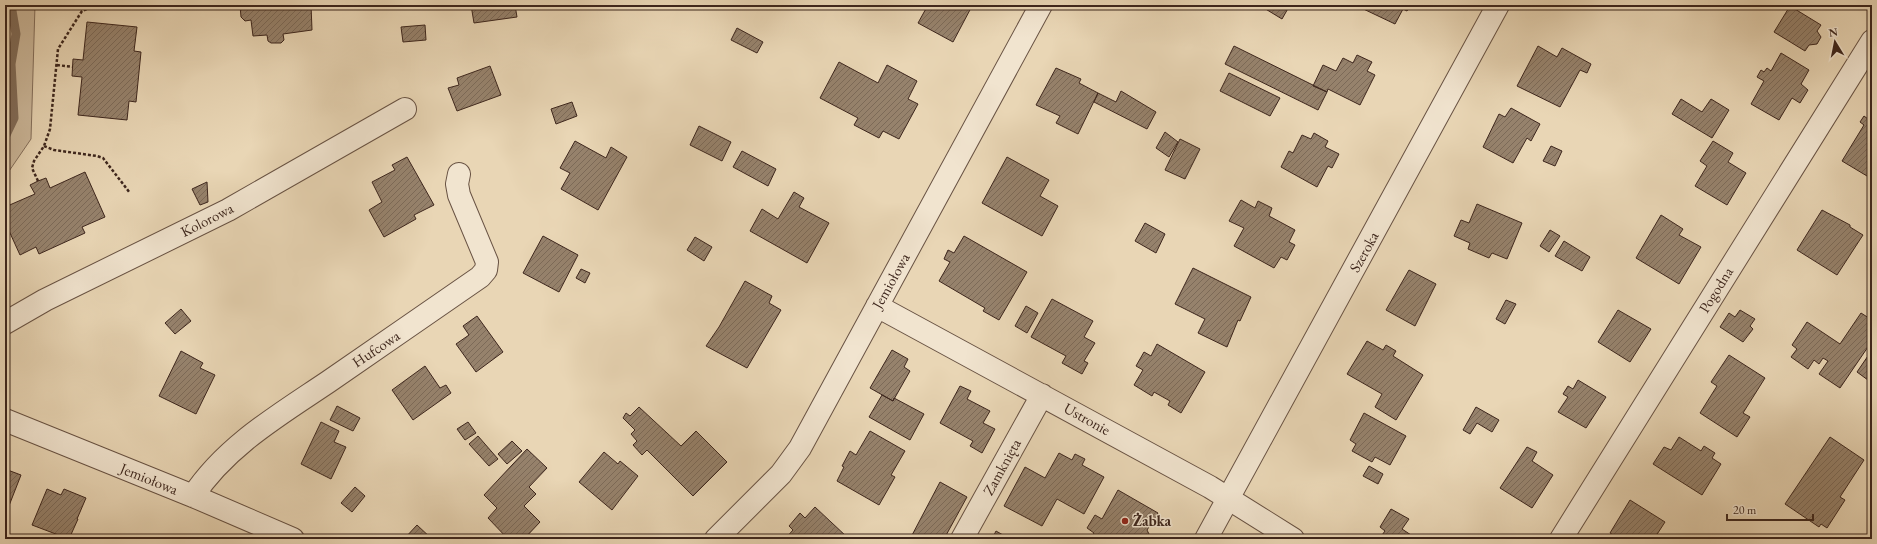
<svg xmlns="http://www.w3.org/2000/svg" width="1877" height="544" viewBox="0 0 1877 544" font-family="'EB Garamond',serif">
<style>
.grass{fill:#ccb89b;stroke:#846f5c}
.lines{fill:none;stroke-linecap:round;stroke-linejoin:round}
.stream{stroke:#816c59;stroke-width:9}
.building{fill:url(#building-hatch);stroke:#3d261d}
.minor-casing{stroke:#685243;stroke-width:24}
.tertiary-casing{stroke:#685243;stroke-width:24}
.path{stroke:#3d261d;stroke-width:2.5;stroke-dasharray:3 2;stroke-linecap:butt}
.minor{stroke:#f1e4cf;stroke-width:22}
.tertiary{stroke:#f1e4cf;stroke-width:22}
.poi-dot{fill:#8f2418;stroke:#f1e4cf;stroke-width:1.5}
.labels{text-anchor:middle;stroke-width:3;stroke-linejoin:round;paint-order:stroke}
.street-label{font-size:15px;fill:#3d261d;stroke:#f1e4cf}
.poi-label{font-size:15px;font-weight:bold;fill:#3d261d;stroke:#f1e4cf;text-anchor:start}
</style>
<defs>
<pattern id="building-hatch" width="6" height="6" patternUnits="userSpaceOnUse"><rect width="6" height="6" fill="#96826c"/><path d="M-1 1l2-2M0 6l6-6M5 7l2-2" fill="none" stroke="#7c6a58"/></pattern>
</defs>
<rect width="100%" height="100%" fill="#e9d6b5"/>
<filter id="stains"><feTurbulence type="fractalNoise" baseFrequency=".005" numOctaves="4"/><feColorMatrix values="0 0 0 0 .2 0 0 0 0 .09 0 0 0 0 .02 0 0 0 .5 -.17"/></filter>
<radialGradient id="worn" r=".72"><stop offset=".6" stop-color="#630" stop-opacity="0"/><stop offset="1" stop-color="#630" stop-opacity=".3"/></radialGradient>
<!-- grass -->
<path class="grass" d="M5,5H35L31,139L5,177Z"/>
<g class="lines">
<!-- stream -->
<path class="stream" d="M5,137L14,118L11,64L16,34L11,5"/>
</g>
<!-- building -->
<path class="building" d="M240,5H311L312,30L283,34L284,40L281,43H271L268,41L267,35L253,36L251,20L245,21L241,17Z
M471,5H515L517,17L474,23Z
M928,5L972,6L953,42L918,23Z
M1259,5H1290L1282,19Z
M1355,5H1411L1407,11L1403,9L1395,24Z
M1790,6L1821,25L1817,31L1821,37L1817,44L1809,45L1805,51L1774,32Z
M87,22L137,27L134,51L141,52L136,102L129,101L127,120L78,115L82,77L72,76L73,59L83,60Z
M425,25L426,40L403,42L401,27Z
M737,28L763,42L757,53L731,40Z
M1234,46L1327,92L1318,110L1225,64Z
M1538,46L1557,57L1562,48L1591,64L1587,73L1580,70L1560,107L1517,86Z
M1781,53L1809,70L1801,84L1808,90L1800,103L1792,98L1779,120L1751,104L1764,81L1757,77L1761,70L1764,72L1767,68L1771,71Z
M1357,55L1372,62L1367,71L1375,75L1360,105L1328,89L1327,92L1313,86L1323,65L1336,71L1343,58L1353,63Z
M839,62L878,83L887,65L917,81L908,99L918,104L899,139L883,131L879,138L854,125L858,118L820,98Z
M490,66L501,95L457,111L448,88L459,85L457,78Z
M1056,68L1081,79L1079,83L1098,93L1078,134L1056,123L1060,116L1036,105Z
M1229,73L1280,98L1270,116L1220,91Z
M1121,91L1156,112L1147,129L1094,102L1098,93L1116,102Z
M1681,99L1702,112L1711,99L1729,110L1712,138L1672,114Z
M572,102L577,116L556,124L551,109Z
M1511,108L1540,124L1531,141L1527,138L1513,163L1483,147L1499,114L1505,117Z
M1864,116L1872,122V179L1842,161L1864,125L1860,122Z
M699,126L731,142L722,161L690,145Z
M1165,132L1178,142L1169,157L1156,148Z
M1314,133L1328,141L1325,147L1339,154L1332,168L1328,166L1317,187L1281,167L1289,151L1293,153L1302,135L1311,139Z
M1180,139L1200,149L1185,179L1165,170Z
M575,141L606,158L611,147L627,157L598,210L561,189L570,173L560,168Z
M1713,141L1733,153L1728,162L1746,173L1727,205L1695,186L1707,166L1700,161Z
M1551,146L1562,151L1555,166L1543,161Z
M742,151L776,169L768,186L733,167Z
M407,157L434,205L414,215L416,219L384,237L369,210L382,202L372,182L395,170L392,165Z
M1007,157L1049,180L1040,196L1058,206L1042,236L982,203Z
M85,172L105,217L82,227L85,233L39,254L36,247L20,255L5,222V207L35,194L30,185L38,181L46,178L50,188Z
M207,182L208,202L200,205L192,189Z
M794,192L804,198L799,207L829,223L807,263L750,231L762,209L778,219Z
M1241,200L1255,208L1258,201L1272,208L1269,216L1295,230L1289,242L1295,245L1287,260L1281,257L1274,268L1234,246L1244,228L1229,221Z
M1477,204L1522,223L1507,259L1492,253L1489,258L1468,249L1470,243L1454,236L1461,220L1469,223Z
M1822,210L1850,225V227L1863,235L1837,275L1797,250Z
M1661,215L1683,229L1679,235L1701,247L1679,284L1636,258Z
M1145,223L1165,234L1156,253L1135,241Z
M1550,230L1560,236L1549,252L1540,246Z
M543,236L578,255L559,292L523,273Z
M964,236L1027,272L999,320L983,311L985,308L939,281L950,262L944,259L948,250L954,253Z
M695,237L712,247L704,261L687,250Z
M1564,241L1590,257L1582,271L1555,256Z
M1193,268L1251,297L1240,321L1238,320L1227,347L1198,333L1205,319L1175,304Z
M581,269L590,273L585,283L576,278Z
M1409,270L1436,284L1415,326L1386,310Z
M745,281L772,296L769,303L781,310L747,368L706,346L719,327Z
M1052,299L1093,321L1084,337L1095,343L1084,361L1088,363L1082,374L1062,363L1066,356L1031,337Z
M1506,300L1516,304L1505,324L1496,319Z
M1026,306L1038,313L1027,333L1015,326Z
M181,309L191,321L175,334L165,323Z
M1618,310L1651,329L1630,362L1598,342Z
M1740,310L1755,319L1750,326L1753,329L1743,342L1720,327L1729,313L1735,317Z
M1861,313L1872,320V341L1840,388L1819,374L1828,361L1823,358L1819,364L1814,360L1808,369L1791,357L1797,349L1792,345L1807,322L1840,344Z
M477,316L503,352L476,372L456,344L469,335L463,326Z
M1367,341L1383,350L1386,345L1396,351L1393,356L1423,375L1396,420L1375,407L1382,394L1347,374Z
M1157,344L1205,372L1181,413L1168,405L1170,401L1154,392L1152,396L1134,385L1143,370L1136,366L1144,352L1151,356Z
M892,350L908,359L904,367L910,371L893,401L870,388Z
M1872,350V383L1857,372Z
M181,351L203,363L200,368L215,375L196,414L159,396Z
M1729,355L1765,378L1743,413L1750,417L1737,437L1700,413L1717,386L1711,382Z
M425,366L440,388L446,385L451,393L413,420L392,390Z
M1578,380L1606,397L1586,428L1558,412L1568,397L1563,394L1568,386L1573,389Z
M960,386L971,391L967,399L990,411L983,423L995,429L982,453L970,446L973,441L940,423Z
M882,395L893,401L894,398L924,414L910,440L869,417Z
M337,406L360,418L353,431L330,420Z
M639,407L681,446L696,431L727,462L693,496L647,450L642,455L633,445L637,441L631,434L635,430L623,418L626,413L630,416Z
M1476,407L1499,420L1492,432L1477,423L1470,434L1463,430Z
M1364,413L1406,436L1390,465L1375,457L1372,462L1352,451L1356,444L1350,440Z
M321,422L339,431L334,442L346,447L331,479L301,464Z
M468,422L476,433L465,440L457,429Z
M870,431L905,451L891,475L895,477L879,505L837,481L844,467L842,466L850,451L856,455Z
M478,436L498,459L489,466L469,444Z
M1679,437L1701,451L1704,446L1715,453L1712,458L1721,464L1702,495L1653,464L1664,447L1671,450Z
M1830,437L1864,460L1840,497L1845,500L1827,528L1821,524L1819,527L1785,504Z
M512,441L522,451L507,464L498,454Z
M1527,447L1537,452L1532,461L1553,475L1532,508L1500,488Z
M527,449L547,468L529,487L536,494L524,506L540,522L524,539H508L488,518L497,508L484,495Z
M604,452L618,464L620,461L638,476L612,510L579,482Z
M1059,453L1072,460L1075,454L1085,459L1082,465L1104,477L1084,514L1057,499L1042,526L1004,506L1025,467L1045,478Z
M1369,466L1383,474L1378,484L1363,476Z
M5,469L21,475L5,516Z
M940,482L967,497L944,539H910Z
M355,487L365,496L352,512L341,503Z
M47,489L61,495L64,489L86,498L77,519H78L69,539L32,525Z
M1118,490L1158,513L1147,530L1149,534L1146,539H1096L1092,536L1094,533L1087,528L1095,515L1102,519Z
M1630,500L1665,522L1654,539H1620L1610,533Z
M815,507L847,537L845,539H785L793,530L789,526L800,513L805,518Z
M1391,509L1409,519L1402,529L1417,539H1379L1385,531L1380,527Z
M417,525L432,539H404Z
M996,531L1010,539H992Z"/>
<g class="lines">
<defs>
<path id="minor" d="M877,306L1210,487L1293,539
M5,323L45,300L228,210L405,109
M5,420L193,496L293,539
M193,496C226,446 279,415 328,382C379,347 429,312 480,277L486,270L487,262L459,195L457,184L459,174
M716,539L781,474L800,448L1041,5
M962,539L1042,395
M1561,539L1872,41"/>
<path id="tertiary" d="M1206,539L1498,5"/>
</defs>
<!-- minor casing -->
<use href="#minor" class="minor-casing"/>
<!-- tertiary casing -->
<use href="#tertiary" class="tertiary-casing"/>
<!-- path -->
<path class="path" d="M57,65L73,67
M44,146L54,150L97,156L103,158L130,193
M38,181L32,168L34,161L44,146L50,129L58,49L82,11L92,7L155,5"/>
<!-- minor -->
<use href="#minor" class="minor"/>
<!-- tertiary -->
<use href="#tertiary" class="tertiary"/>
</g>
<!-- markers -->
<circle class="poi-dot" cx="1125" cy="521" r="4"/>
<g class="labels">
<!-- street labels -->
<g class="street-label">
<text transform="translate(207 220) rotate(-27)" y="5">Kolorowa</text>
<text transform="translate(1364 252) rotate(-61)" y="5">Szeroka</text>
<text transform="translate(891 281) rotate(-61)" y="5">Jemiołowa</text>
<text transform="translate(1716 290) rotate(-58)" y="5">Pogodna</text>
<text transform="translate(376 349) rotate(-34)" y="5">Hufcowa</text>
<text transform="translate(1087 419) rotate(29)" y="5">Ustronie</text>
<text transform="translate(1002 467) rotate(-61)" y="5">Zamknięta</text>
<text transform="translate(149 479) rotate(22)" y="5">Jemiołowa</text>
</g>
<!-- poi labels -->
<g class="poi-label">
<text x="1133" y="526">Żabka</text>
</g>
</g>
<!-- margin -->
<rect width="1877" height="544" fill="none" stroke="#e9d6b5" stroke-width="20"/>
<rect x="6" y="6" width="1865" height="532" fill="none" stroke="#3d261d" stroke-width="2"/>
<rect x="10" y="10" width="1857" height="524" fill="none" stroke="#3d261d"/>
<!-- north arrow -->
<g transform="translate(1835 42) rotate(350)" stroke="#f1e4cf" stroke-width="3" paint-order="stroke">
<path d="M0-3L7 15L0 10L-7 15Z" fill="#3d261d"/>
<text y="-6" font-size="11" font-weight="bold" text-anchor="middle" fill="#3d261d">N</text>
</g>
<!-- scale -->
<path d="M1727 514v6h86v-6" fill="none" stroke="#3d261d" stroke-width="2"/>
<text x="1733" y="514" font-size="12" fill="#3d261d" stroke="#f1e4cf" stroke-width="3" paint-order="stroke">20 m</text>
<rect width="100%" height="100%" filter="url(#stains)"/>
<rect width="100%" height="100%" fill="url(#worn)"/>
</svg>
